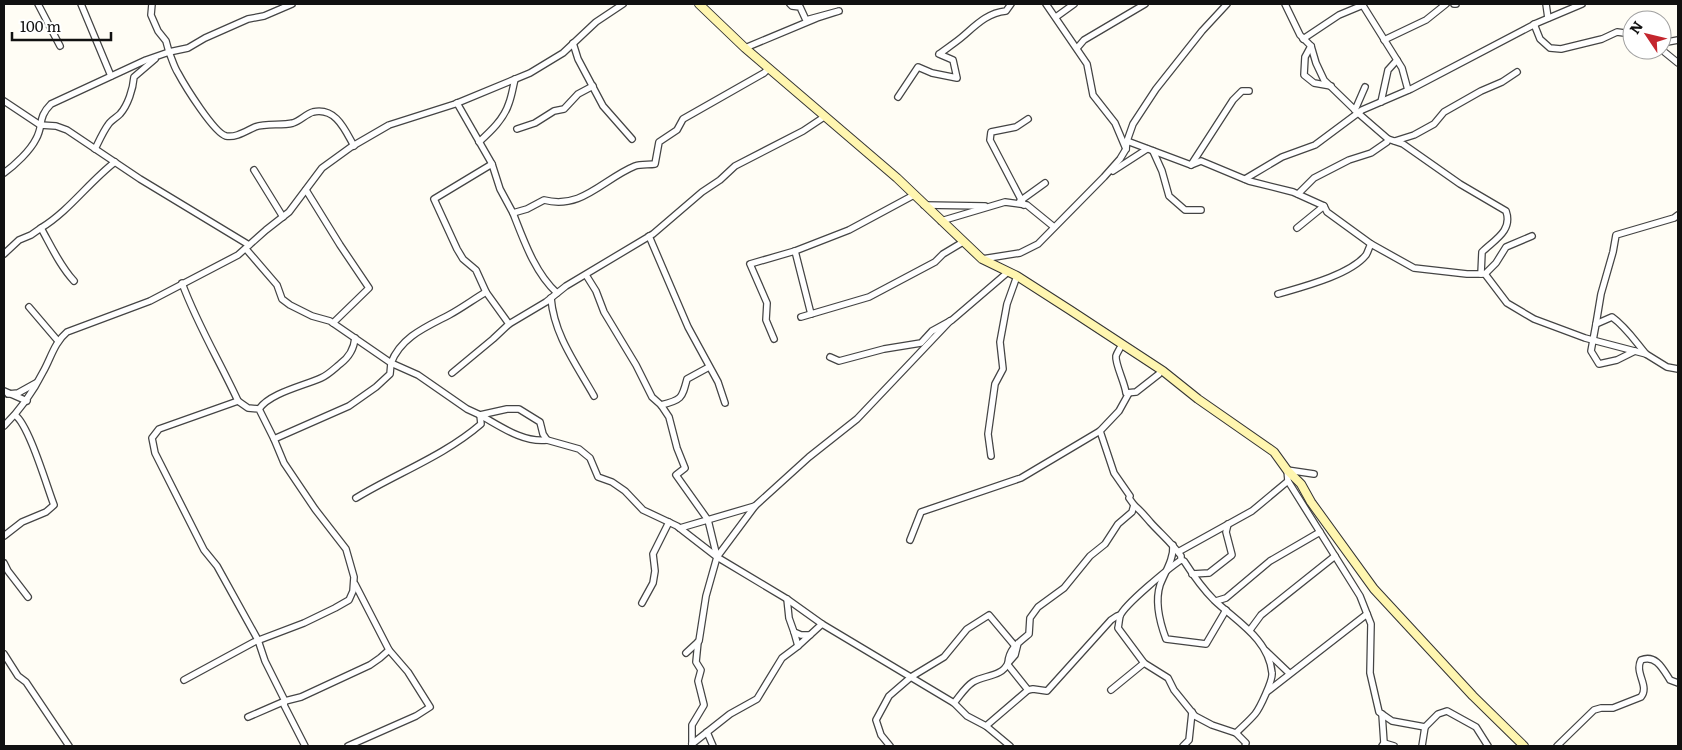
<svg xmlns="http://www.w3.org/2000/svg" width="1682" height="750" viewBox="0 0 1682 750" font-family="Literata,serif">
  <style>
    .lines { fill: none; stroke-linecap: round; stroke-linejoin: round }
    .street-casing { stroke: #444; stroke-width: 8 }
    .secondary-casing { stroke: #333; stroke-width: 10 }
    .street { stroke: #fff; stroke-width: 5.5 }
    .secondary { stroke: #fff6b0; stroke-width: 8 }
  </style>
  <rect width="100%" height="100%" fill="#fffdf5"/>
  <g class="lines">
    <defs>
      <g id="street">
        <polyline points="38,4 60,46"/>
        <polyline points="81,4 111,76"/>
        <polyline points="152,4 151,15 158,31 166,41 169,52 188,48 205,38 248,19 264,16 292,4"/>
        <polyline points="1046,4 1087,64 1093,95 1115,123 1126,149"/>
        <path d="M1285,4L1300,35L1311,46L1316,63L1324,80L1358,113L1388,139L1403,144L1460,184L1506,211C1513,231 1494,240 1482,252L1481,274"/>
        <polyline points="1362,4 1402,68 1408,90"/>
        <polyline points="1454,4 1456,4"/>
        <polyline points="1546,4 1548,18"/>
        <polyline points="1056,17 1074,4"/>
        <polyline points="1534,24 1540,39 1550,48 1561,49 1602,39 1617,32 1632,34"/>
        <polyline points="1303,39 1339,15 1363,5"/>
        <polyline points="1384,40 1426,20 1446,4"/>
        <polyline points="573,43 578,59 603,106 632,139"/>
        <polyline points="1662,43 1678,40"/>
        <polyline points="1311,46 1305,57 1304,75 1314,83 1331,86"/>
        <polyline points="1078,47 1084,40 1145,4"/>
        <polyline points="745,48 817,18 839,11 806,20 800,7 792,6 790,4"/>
        <polyline points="1662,50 1678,63"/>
        <path d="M898,97L918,67L932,73L957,78L953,60L939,54C947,48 955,43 962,37C976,25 987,13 1006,11L1011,4"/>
        <polyline points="4,101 40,125 56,126 67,130 140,179 249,245"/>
        <polyline points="1381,102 1388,70 1397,60"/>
        <polyline points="457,103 492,164"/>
        <polyline points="1355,110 1365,87"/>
        <polyline points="517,129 535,123 554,111 564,109 578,94 593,86"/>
        <polyline points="1127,141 1191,165 1201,161 1249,181 1293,192 1324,206 1327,212 1371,244 1414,268 1467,274 1485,274 1507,303 1534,319 1585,338 1646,354 1667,367 1678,369"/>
        <polyline points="1395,141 1414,135 1434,124 1444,112 1481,91 1502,82 1517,72"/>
        <path d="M479,142C491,131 504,119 509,103C512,95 513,87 515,79"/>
        <path d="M95,149C98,143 104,130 108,125C111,120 116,118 120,114C128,105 133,89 134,77L155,59"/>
        <polyline points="1153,151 1162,171 1169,196 1185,210 1201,210"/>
        <polyline points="1191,165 1233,100 1242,91 1249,91"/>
        <polyline points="254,170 283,217"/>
        <polyline points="1113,171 1147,149"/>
        <path d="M4,173C15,165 30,151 36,139C44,125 37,118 51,104L146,60L169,52C172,59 174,67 178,73C185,86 214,133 226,136C236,138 246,131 255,127C267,123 281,126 293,123C300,121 306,114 313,112C336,107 345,130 354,146"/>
        <polyline points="1245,179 1282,157 1315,145 1362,110 1411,89 1537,23 1582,4"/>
        <polyline points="306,190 340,245 369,288 333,323"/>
        <polyline points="1298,194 1314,178 1349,160 1371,153 1387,142 1388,139"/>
        <polyline points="1020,201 1045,183"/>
        <polyline points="924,205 985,206"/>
        <polyline points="1024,205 990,140 991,132 1016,127 1028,119"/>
        <path d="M513,213C524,241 535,273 557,293"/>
        <polyline points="941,221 1005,202 1027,205 1054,227"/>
        <path d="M41,228C69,211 89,182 115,162"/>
        <polyline points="1297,228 1324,206"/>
        <polyline points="649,236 688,327 718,382 725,403"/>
        <polyline points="246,249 277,285 282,299 290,305 312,316 330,321 391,363 390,374 376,387 349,406 274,439"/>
        <polyline points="795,251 811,314"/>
        <path d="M4,254L19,240L31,235L41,228C51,246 60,266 74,281"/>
        <polyline points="982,259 1020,253 1038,244 1104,177 1120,159 1126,149 1127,141 1133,124 1156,89 1202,31 1227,4"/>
        <polyline points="1485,274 1496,263 1506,247 1532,236"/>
        <polyline points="586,275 596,291 604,312 636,365 652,397 661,405 669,417 677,448 685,468 676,475 708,520 717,557 787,599 822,624 954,703 967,716 986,726 1010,746"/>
        <path d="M182,283C197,324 220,362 238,401L159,429L152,438L155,453L204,550L217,566L258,640L265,661L285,701L248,717"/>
        <path d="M486,292L476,270L463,259L457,249L434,199L492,164L500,189L513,213L527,209L544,200C582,210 603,179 635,166C641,164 649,165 655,164L659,142L677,130L683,119L764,73L769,68"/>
        <path d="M1278,294C1302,287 1350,275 1366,255C1368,252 1369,247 1371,244"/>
        <path d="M551,298C554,335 576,364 594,396"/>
        <polyline points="29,307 58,341"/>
        <polyline points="801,317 869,297 935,262 943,254 963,242"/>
        <polyline points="509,324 546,302 566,286 653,234 702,192 720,180 735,166 803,131 824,117"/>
        <polyline points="1596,324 1601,294 1613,252 1616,235 1674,218 1678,215"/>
        <polyline points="774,339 766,320 767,303 750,264 795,251 849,230 914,195"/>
        <path d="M1120,348C1119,350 1117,353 1116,356C1115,364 1125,383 1126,393L1136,392L1159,374"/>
        <path d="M1635,351L1617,360L1599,364L1591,351L1596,324L1612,317C1626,327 1635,341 1646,354"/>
        <polyline points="830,357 839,361 884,349 921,343 932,331 952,320 1008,272"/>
        <path d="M452,373L493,339L509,324L486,292C474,299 462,308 449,315C426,327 401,337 391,363L418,375L467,409L480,415L507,409H519L540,422L543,434L547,440L579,449L590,458L598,477L612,482L625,491L643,510L677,526L717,557L706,596L699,641L686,653"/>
        <polyline points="4,391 27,401"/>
        <polyline points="8,394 18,393 36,383"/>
        <path d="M661,405C682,400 682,398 687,379L709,367"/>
        <path d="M259,409C270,393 303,386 321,378C328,375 334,369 340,364C348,358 354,349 355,338"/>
        <path d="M480,415C500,426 523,443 547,440"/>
        <path d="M4,426C20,410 33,392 43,372C51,358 54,343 67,332L150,301L238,255L266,230L289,212L322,168L351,147L389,125L455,104L530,73L563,53L596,22L623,4"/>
        <polyline points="991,456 988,434 995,384 1003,369 1000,342 1007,304 1017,276"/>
        <polyline points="1314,474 1287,470 1288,481 1360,596 1371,624 1370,673 1379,712 1392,721 1425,727 1438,714 1447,711 1476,727 1488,746"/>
        <path d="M356,498C397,473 444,456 481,424L480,415"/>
        <path d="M1134,505C1142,512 1144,515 1151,523C1161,534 1172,543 1181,556V560C1169,568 1124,605 1120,616C1119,620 1119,624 1118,628L1144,663L1168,678L1174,690L1195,716L1212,725L1236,733C1242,727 1249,721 1255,714C1260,708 1273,680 1272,673C1269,639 1236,621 1214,600C1202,588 1193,575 1184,561L1181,560"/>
        <polyline points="680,528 755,506 809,457 857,419 950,321"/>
        <path d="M4,536L22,522L46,512L54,505C47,487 29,425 15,415"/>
        <polyline points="910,540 921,512 1021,478 1100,431"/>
        <path d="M1173,545C1174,559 1165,572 1160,585C1155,601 1160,623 1166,639L1206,644L1226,610"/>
        <polyline points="1178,552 1252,511 1288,481"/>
        <polyline points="717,557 755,506"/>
        <polyline points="4,563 8,571 28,597"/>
        <polyline points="1192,574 1209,573 1232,555 1226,532 1228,524"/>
        <polyline points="787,599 789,618 794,632 801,635 810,635 822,624"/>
        <polyline points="1216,601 1226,598 1270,561 1320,532"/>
        <polyline points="642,603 653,583 655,571 653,554 669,522"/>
        <polyline points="1250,630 1261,615 1335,556"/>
        <polyline points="794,632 798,646 810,635"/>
        <path d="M1018,643L1015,655L1008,663C1009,649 1018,643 1029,634L1030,618L1038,607L1064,588L1090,556L1105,544L1118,524L1132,512L1134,505L1129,498L1130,496L1114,473L1100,431L1119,411L1129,393"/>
        <polyline points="1266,651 1289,673"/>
        <polyline points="4,654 18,676 26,682 69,746"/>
        <polyline points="184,680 254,642 304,623 335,608 349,600 353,591 354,577 346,549 315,509 284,463 274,439 259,409 248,408 238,401"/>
        <polyline points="1028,690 1033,689 1047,691 1111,620 1117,616 1120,615"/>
        <polyline points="1111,690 1144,663"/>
        <polyline points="1268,691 1367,614"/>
        <path d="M954,703C960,696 965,687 973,682C984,675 1002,677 1008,663"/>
        <polyline points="1382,714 1384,743 1382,746"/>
        <polyline points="986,726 1028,690 1008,665"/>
        <polyline points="707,732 713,746"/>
        <polyline points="1236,733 1246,743 1245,746"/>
        <polyline points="1384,743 1394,746"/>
        <polyline points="692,744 730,714 757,699 782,658 798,646"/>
        <polyline points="692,744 692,725 704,705 698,681 701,670 696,662 698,642"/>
        <polyline points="305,746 284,705 285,701 301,697 370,665 380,658 389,650 355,584"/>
        <polyline points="348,746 416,716 430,707 408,672 389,650"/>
        <polyline points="890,746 881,735 876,720 889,696 911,677 944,657 967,629 989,615 1015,646"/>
        <polyline points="1183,746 1189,740 1192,712"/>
        <polyline points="1422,746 1425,727"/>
        <path d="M1557,746L1594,710L1601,708H1613L1641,697C1650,686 1634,673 1641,660C1656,654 1663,669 1670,680L1678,683"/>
      </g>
      <polyline id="secondary" points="699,4 745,48 897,178 982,259 1017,276 1070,310 1163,371 1198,399 1274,452 1287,470 1301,484 1311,502 1374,589 1473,696 1524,746"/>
    </defs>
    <use href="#street" class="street-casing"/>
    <use href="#secondary" class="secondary-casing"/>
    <use href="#street" class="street"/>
    <use href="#secondary" class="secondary"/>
  </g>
  <rect width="1682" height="750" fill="none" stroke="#111111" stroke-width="10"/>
  <g transform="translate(1647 35) rotate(305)"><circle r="24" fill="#ffffff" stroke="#a0a0a0"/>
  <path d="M0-4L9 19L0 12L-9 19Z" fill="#c4262e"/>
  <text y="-8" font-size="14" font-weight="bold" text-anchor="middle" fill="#111111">N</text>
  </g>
  <path d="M12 32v8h99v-8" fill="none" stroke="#111111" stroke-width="2.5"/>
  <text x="20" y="32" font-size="15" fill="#111111" stroke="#ffffff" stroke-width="4" paint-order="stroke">100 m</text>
</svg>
